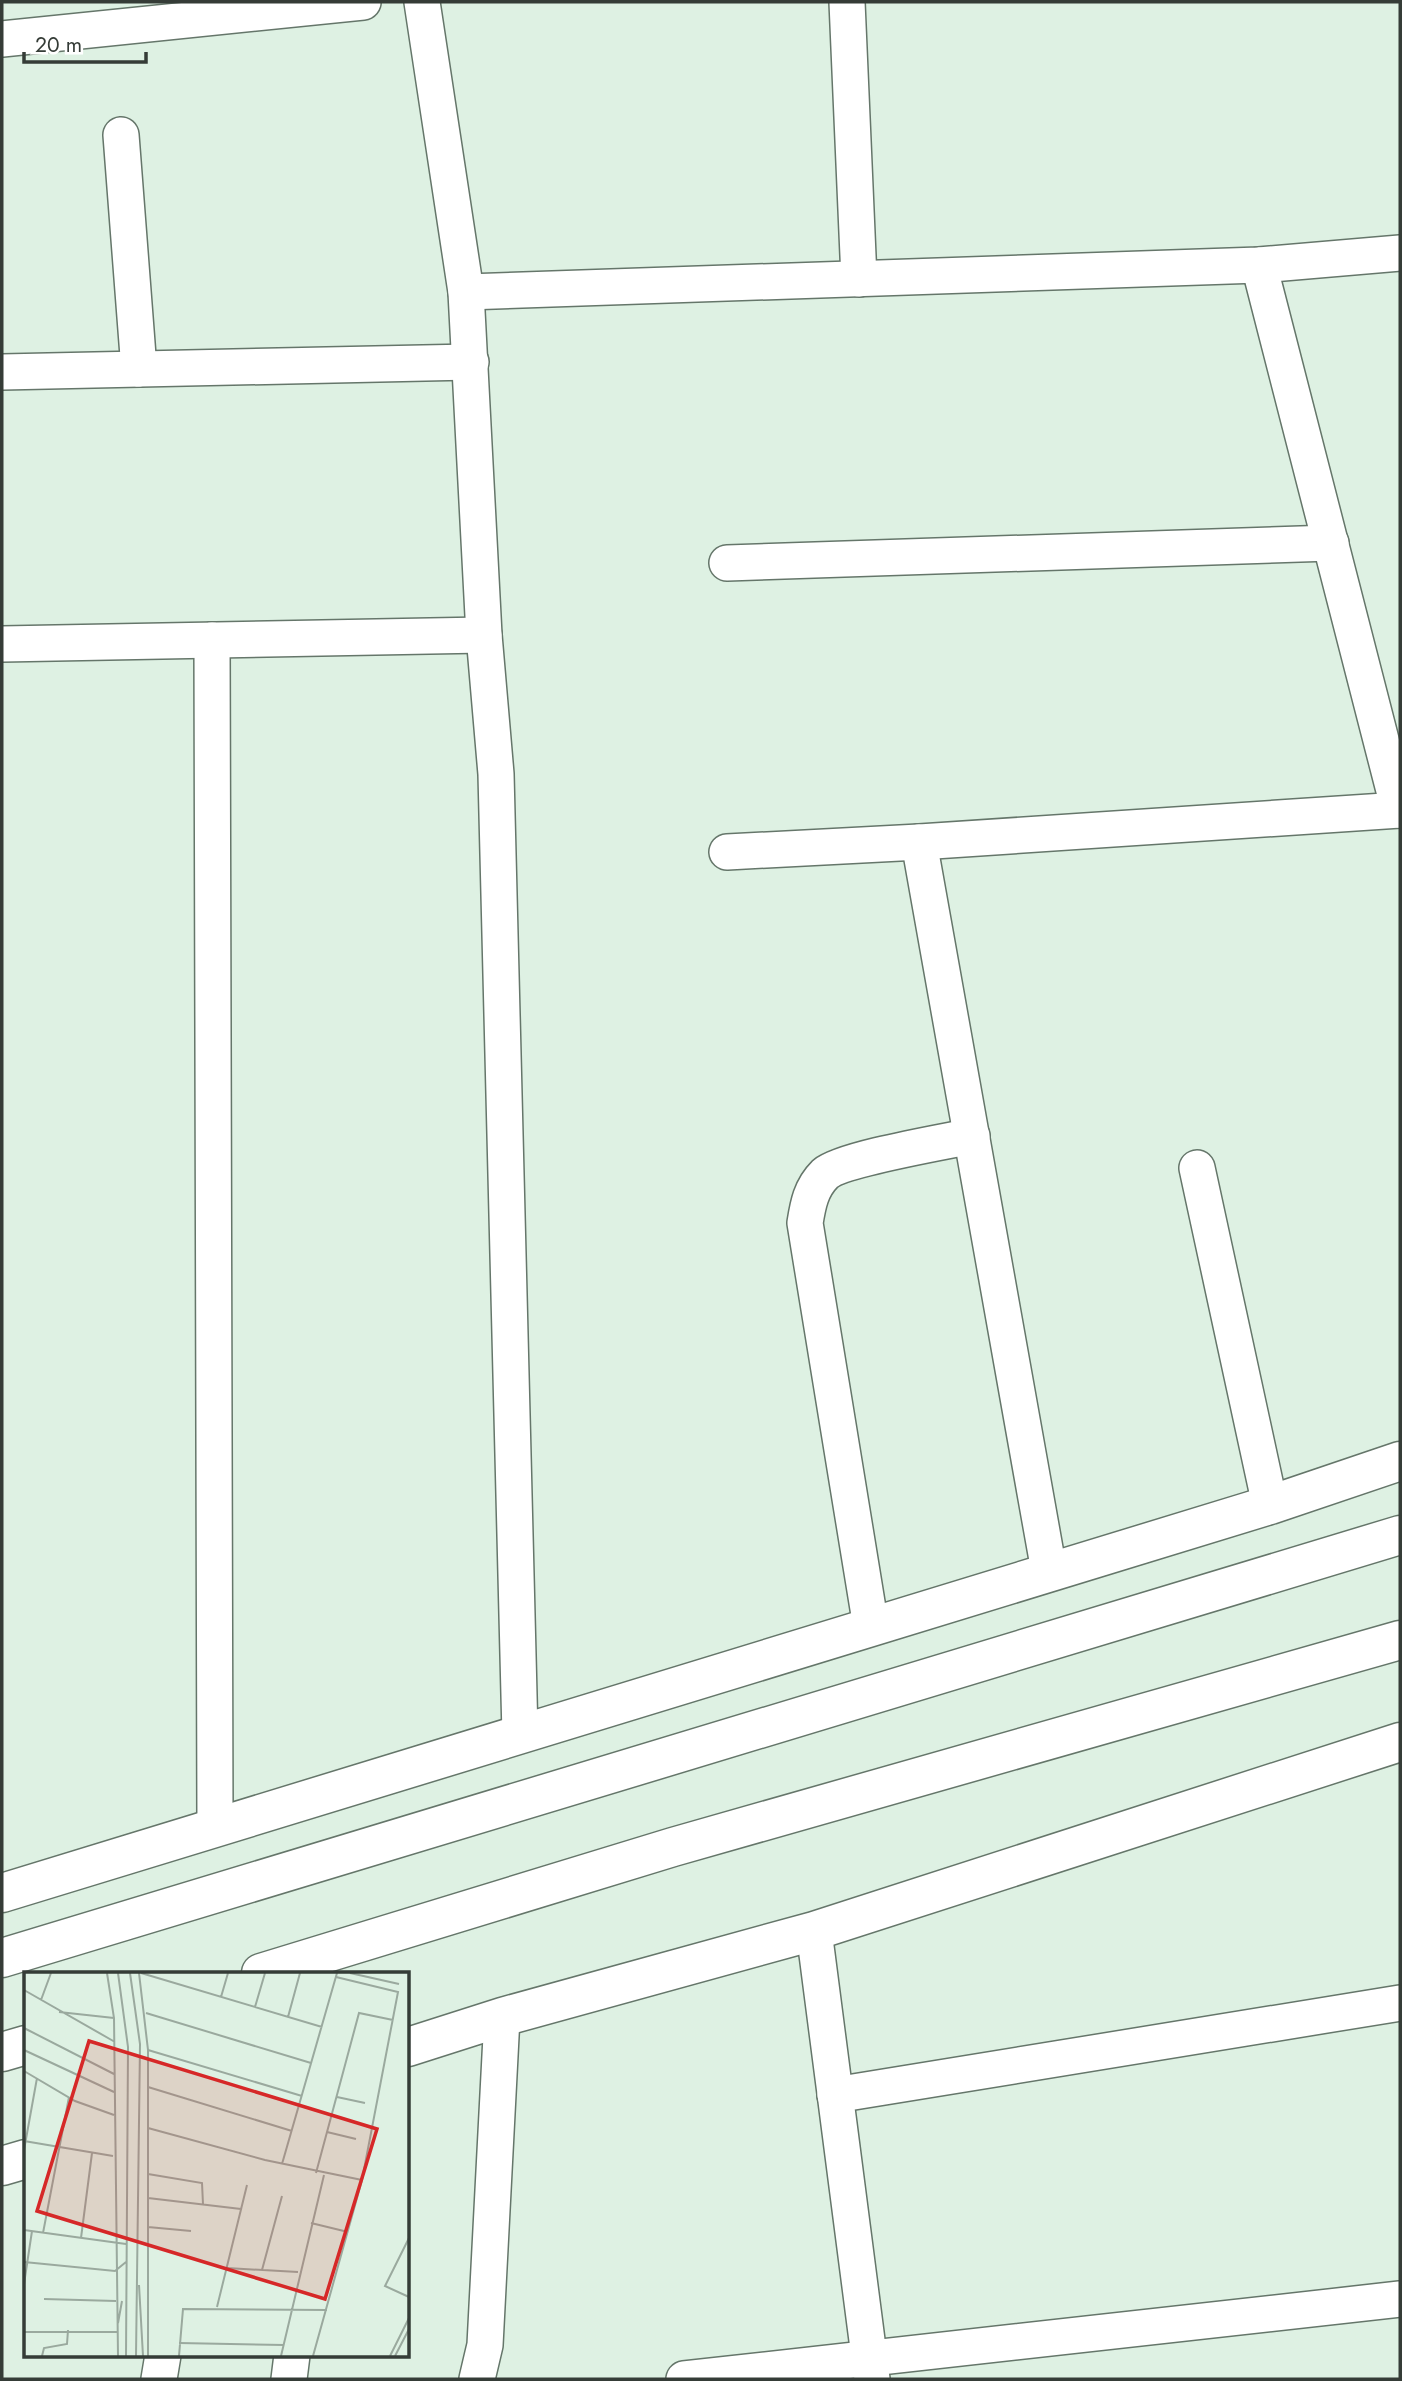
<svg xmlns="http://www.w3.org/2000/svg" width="1402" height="2381" viewBox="0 0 1402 2381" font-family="Jost,sans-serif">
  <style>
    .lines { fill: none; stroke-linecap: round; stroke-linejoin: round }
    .minor-casing { stroke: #65766a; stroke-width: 38 }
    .tertiary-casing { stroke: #65766a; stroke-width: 41 }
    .trunk-casing { stroke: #65766a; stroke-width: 41 }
    .minor { stroke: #fff; stroke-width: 35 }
    .tertiary { stroke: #fff; stroke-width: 38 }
    .trunk { stroke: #fff; stroke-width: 38 }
    .inset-road { fill: none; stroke: #9aa99e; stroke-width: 2 }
    .view { fill: #d62828; fill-opacity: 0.15; stroke: #d62828; stroke-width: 3.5 }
    .inset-edge { fill: none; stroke: #353c37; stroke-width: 3.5 }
  </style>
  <rect width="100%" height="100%" fill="#def1e3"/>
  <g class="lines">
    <defs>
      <g id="minor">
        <polyline points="422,2 466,292 484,635 496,774 520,1735"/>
        <polyline points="847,2 859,279"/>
        <polyline points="2,39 363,2"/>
        <polyline points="121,135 139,369"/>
        <polyline points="1259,265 1399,810"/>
        <polyline points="466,292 1259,265 1400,253"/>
        <polyline points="2,372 471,362"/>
        <polyline points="727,563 1331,543"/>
        <polyline points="212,640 215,1828"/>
        <polyline points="2,644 484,635"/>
        <polyline points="919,842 1049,1571"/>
        <polyline points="727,852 919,842 1400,810"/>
        <polyline points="1197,1168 1270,1505"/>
        <path d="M871,1627L805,1223C808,1204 811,1188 825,1174C842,1159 944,1142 972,1136"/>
        <polyline points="814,1931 872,2379"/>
        <polyline points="835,2095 1400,2003"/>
        <polyline points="159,2379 163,2355"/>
        <polyline points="289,2379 292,2355"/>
        <polyline points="477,2379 485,2345 502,2017"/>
        <polyline points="684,2379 1400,2299"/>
      </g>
      <g id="tertiary">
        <polyline points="2,1893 1270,1505 1400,1461"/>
        <polyline points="408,2047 502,2017 814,1931 1400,1742"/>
        <polyline points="2,2166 26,2159"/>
      </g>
      <g id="trunk">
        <polyline points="2,1958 1400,1535"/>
        <polyline points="261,1973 673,1847 1400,1640"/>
        <polyline points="2,2052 26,2045"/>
      </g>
    </defs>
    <use href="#minor" class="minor-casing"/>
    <use href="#tertiary" class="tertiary-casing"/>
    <use href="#trunk" class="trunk-casing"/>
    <use href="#minor" class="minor"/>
    <use href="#tertiary" class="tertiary"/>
    <use href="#trunk" class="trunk"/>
  </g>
  <g transform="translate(24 1972)">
    <rect width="385" height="385" fill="#def1e3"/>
    <path class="inset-road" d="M83,1L90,46L94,384M94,1L104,75L102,384M106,1L116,72L112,384M115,1L124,78V384M117,1L298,55M326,1L375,12M0,18L91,70M197,25L204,1M17,28L27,1M231,35L241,1M35,40L90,46M122,41L287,91M264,45L276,1M0,56L90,102M0,78L90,120M124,78L278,124M0,99L51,129L90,143M124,115L268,159M313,125L341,131M124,156L241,188L338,208M303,160L332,167M0,169L89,184M0,178L13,106M258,192L313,1M292,201L335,41L369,48M124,202L178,211L179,232M124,226L217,237M287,251L324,260M124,255L167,259M0,258L102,272M19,261L45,125M57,266L68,181M385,266L361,314L385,325M0,290L91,299L102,290M203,296L274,300M238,298L258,224M0,312L8,259M115,313L119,384M20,327L92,329M193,335L223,213M94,351L98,329M0,360H94M155,371L260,373M18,384L20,376L43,372L44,358M155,384L159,337L303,338M257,384L300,203M289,384L338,208L374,20L312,5M366,384L385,346M371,384L385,357"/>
    <path class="view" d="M65,69L353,157L301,327L13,239Z"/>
    <rect width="385" height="385" class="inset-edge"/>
  </g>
  <rect width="1402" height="2381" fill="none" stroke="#353c37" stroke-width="7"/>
  <path d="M24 52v10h122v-10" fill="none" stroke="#353c37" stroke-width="3.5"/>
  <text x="35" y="52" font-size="21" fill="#353c37" stroke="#ffffff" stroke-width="5" paint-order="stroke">20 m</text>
</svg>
